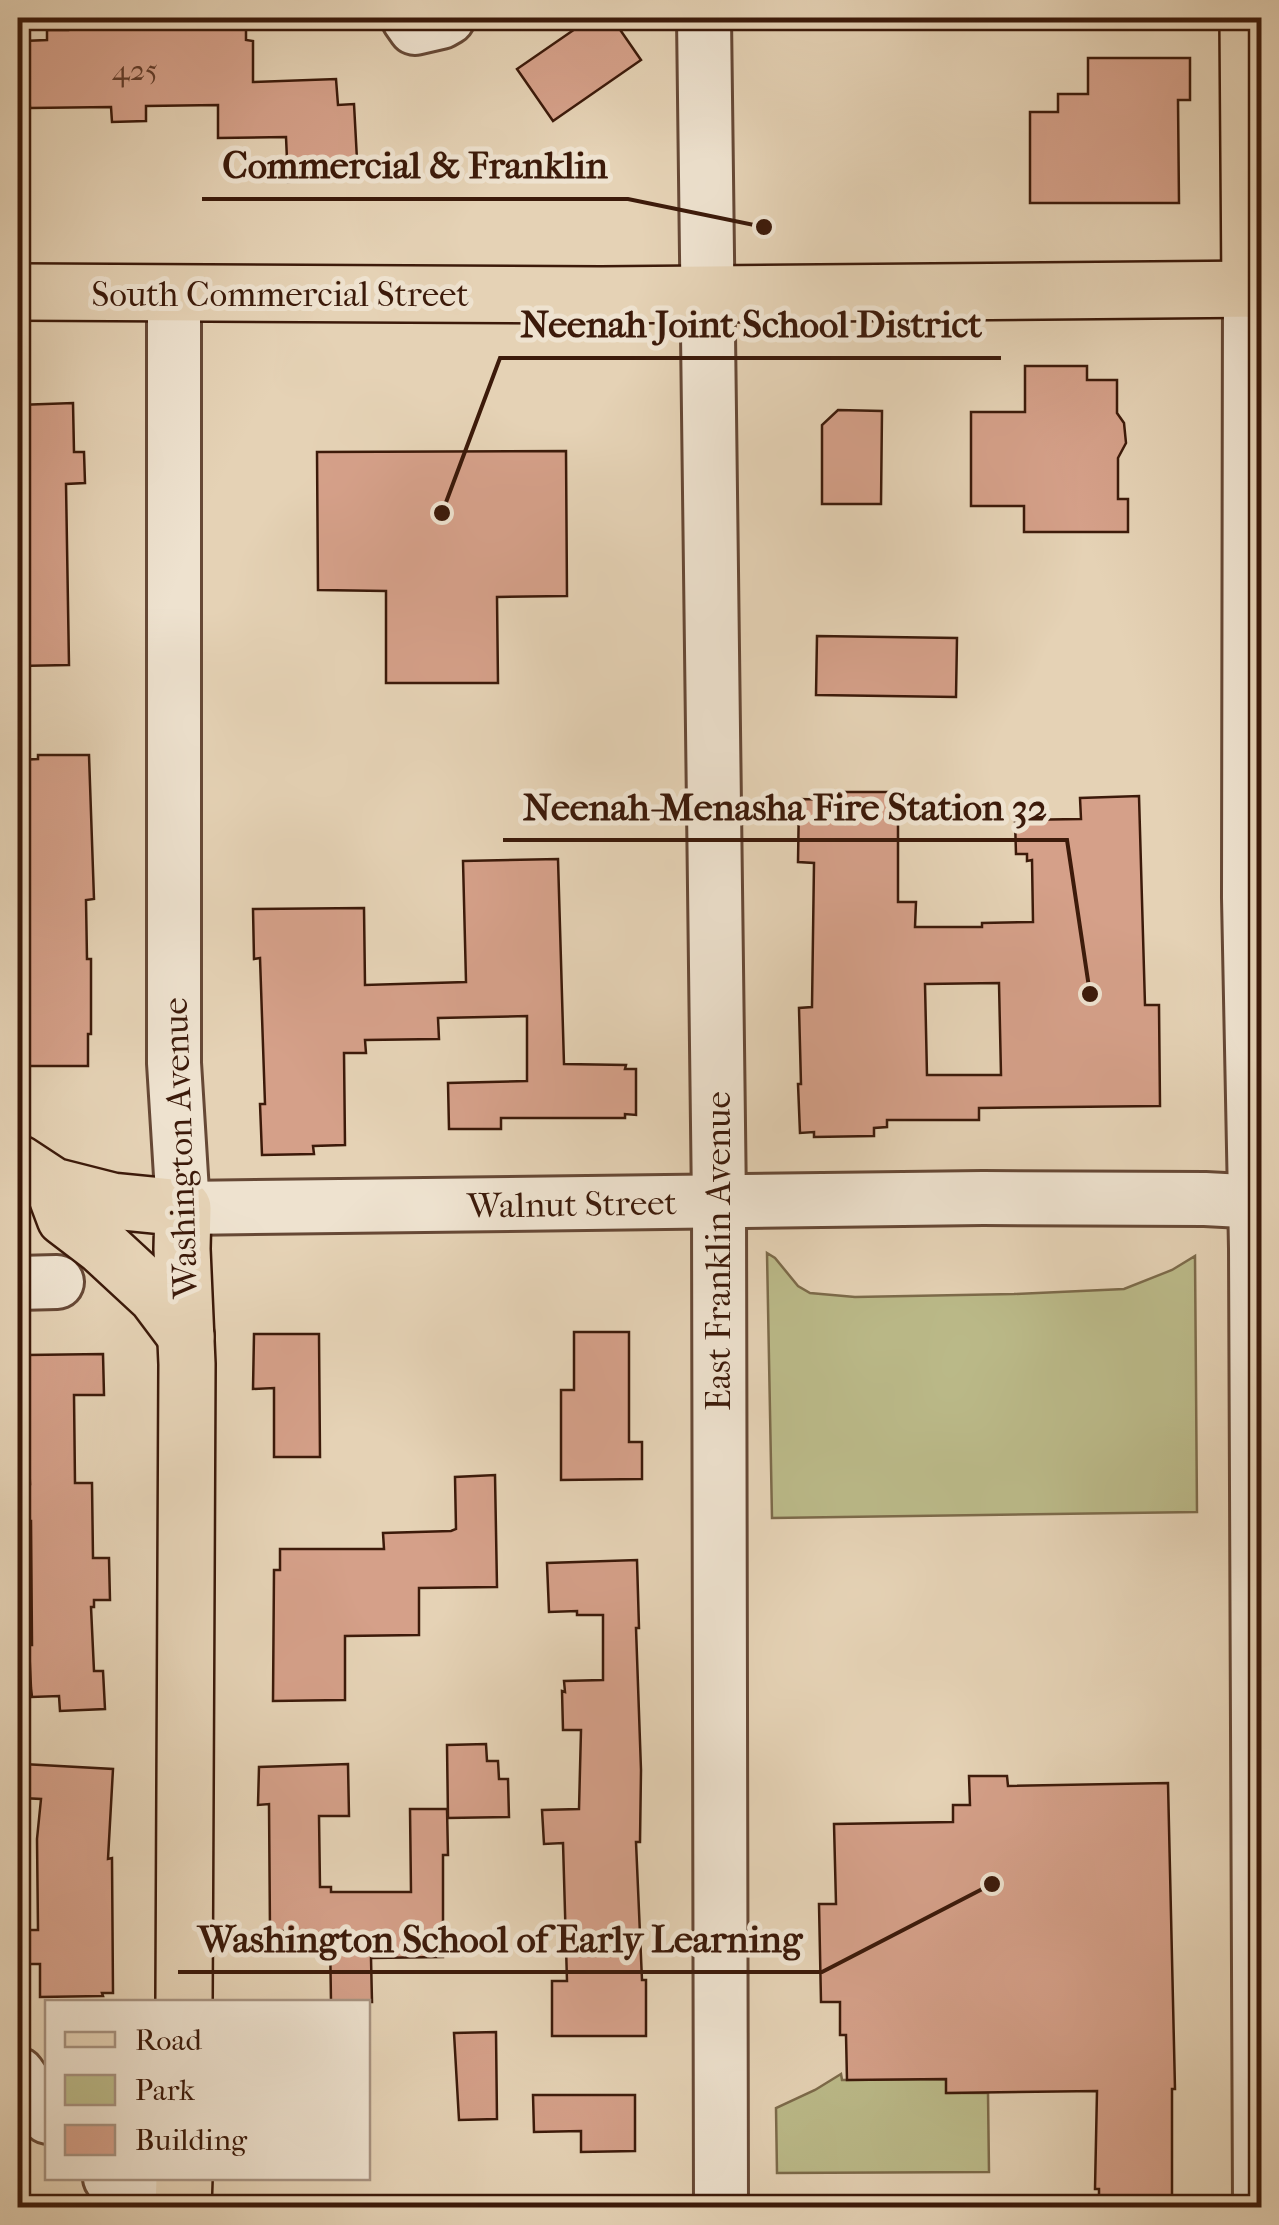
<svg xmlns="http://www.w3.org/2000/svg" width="1279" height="2225" viewBox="0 0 1279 2225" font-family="'IM FELL French Canon',serif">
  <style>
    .green { fill: #bbba89; stroke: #7c6a4a; stroke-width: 2.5 }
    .building { fill: #d5a089; stroke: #3c1a0a; stroke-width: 2.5; fill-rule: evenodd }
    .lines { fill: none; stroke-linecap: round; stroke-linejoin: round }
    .minor-casing { stroke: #664835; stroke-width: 58 }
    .major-casing { stroke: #3c1a0a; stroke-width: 60 }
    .minor { stroke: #eee2cf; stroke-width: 52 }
    .major { stroke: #e5d2b5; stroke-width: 55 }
    .labels { text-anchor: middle; stroke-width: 10; stroke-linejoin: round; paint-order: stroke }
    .number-label { font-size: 30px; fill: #623c2a }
    .street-label { font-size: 35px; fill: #3c1a0a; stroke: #eee2cf }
    .leader { fill: none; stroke: #3c1a0a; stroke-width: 4 }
    .callout-dot { fill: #3c1a0a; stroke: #eee2cf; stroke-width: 4 }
    .callout-label { font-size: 38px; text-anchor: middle; font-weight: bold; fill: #3c1a0a; stroke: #eee2cf; stroke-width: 10; stroke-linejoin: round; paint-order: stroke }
  </style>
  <rect width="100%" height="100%" fill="#e5d2b5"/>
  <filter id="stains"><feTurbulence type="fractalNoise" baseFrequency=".002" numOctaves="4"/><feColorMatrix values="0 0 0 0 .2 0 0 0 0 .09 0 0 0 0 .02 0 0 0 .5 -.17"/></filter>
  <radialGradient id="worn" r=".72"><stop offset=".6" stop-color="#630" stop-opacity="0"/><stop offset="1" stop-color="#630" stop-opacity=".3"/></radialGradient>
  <g class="green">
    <polygon points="767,1253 775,1258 798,1286 810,1293 855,1297 1014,1294 1124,1289 1172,1270 1195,1256 1197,1512 772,1518"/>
    <polygon points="841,2074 842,2080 946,2079 947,2093 988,2093 989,2172 777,2173 776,2108 815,2090"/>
  </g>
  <g class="building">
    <polygon points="104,18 246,18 246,40 253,41 253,82 336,79 338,105 354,104 358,178 288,182 286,137 218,138 218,105 146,106 146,121 112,122 111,107 30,108 29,94 18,95 18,46 23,46 23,41 47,40 47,30 68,30 68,26 105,26"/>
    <polygon points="591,18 612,18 641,60 553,121 517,69"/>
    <polygon points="1088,58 1190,58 1190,100 1178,100 1179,203 1030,203 1030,112 1058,112 1058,94 1088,94"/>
    <polygon points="1025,366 1087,366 1087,380 1117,380 1117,413 1124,423 1126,443 1118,458 1118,499 1128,499 1128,532 1024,532 1024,506 971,506 971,412 1025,412"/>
    <polygon points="73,403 74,452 84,452 85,483 66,484 69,665 18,666 18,595 26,595 23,464 18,464 18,405"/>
    <polygon points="838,410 882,411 881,504 822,504 822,425"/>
    <polygon points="566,451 567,596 497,597 498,683 386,683 386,591 318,590 317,452"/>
    <polygon points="817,636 957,638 956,697 816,695"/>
    <polygon points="38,755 89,755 94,899 86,900 87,959 91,959 91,1034 88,1034 88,1066 18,1066 18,760 38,759"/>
    <path d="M839,792H898V902H916L915,927H982V923L1033,922L1032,860L1027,861V854H1016L1015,820L1081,819L1080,798L1139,796L1145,1005H1159L1160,1106L979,1108V1120H887V1127L874,1128V1136L814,1137V1132L800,1133L798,1084H801L799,1008L812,1007L814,863L798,862L799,799L839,800ZM999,983L1001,1075H927L925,984Z"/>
    <polygon points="558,859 564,1064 626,1065 625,1069 636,1069 636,1115 625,1114 625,1118 501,1118 501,1129 449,1129 448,1083 527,1081 527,1016 438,1018 439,1039 365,1040 366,1053 344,1053 345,1145 313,1146 314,1154 262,1155 260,1104 265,1104 260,958 254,959 253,909 364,908 365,985 466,982 463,861"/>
    <polygon points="574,1332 629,1332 629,1442 642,1442 642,1479 561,1480 561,1390 574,1390"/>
    <polygon points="254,1334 319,1334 320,1457 274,1457 274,1388 253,1389"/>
    <polygon points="103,1354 104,1395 74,1395 75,1483 92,1483 93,1558 109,1558 110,1600 94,1600 94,1607 91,1607 94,1671 103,1671 105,1709 60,1711 59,1696 32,1697 31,1688 29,1645 32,1645 31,1521 23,1521 21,1484 30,1484 26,1397 23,1397 23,1394 18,1394 18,1358 27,1358 27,1355"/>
    <polygon points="495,1475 497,1587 419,1588 419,1635 345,1636 345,1700 273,1701 274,1570 280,1570 280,1549 384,1549 383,1533 451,1531 456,1529 455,1477"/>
    <polygon points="637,1560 639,1628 636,1628 641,1770 640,1842 636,1842 642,1980 646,1980 646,2036 552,2036 552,1981 567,1981 563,1843 544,1844 542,1810 579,1809 581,1730 563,1730 562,1691 565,1692 564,1681 603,1680 603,1615 577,1615 577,1611 549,1612 547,1563"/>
    <polygon points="486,1744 487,1761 498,1761 499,1779 508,1779 509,1817 448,1818 447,1745"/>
    <polygon points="23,1764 113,1769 108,1859 112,1858 113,1993 102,1993 103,1996 40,1997 40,1964 18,1964 18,1930 38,1930 37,1839 41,1799 22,1798"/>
    <polygon points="348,1764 349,1816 319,1816 320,1887 331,1887 331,1892 411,1892 410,1809 447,1809 448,1855 443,1855 443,1957 371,1958 372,2002 331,2002 330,1937 294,1937 294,1931 270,1931 269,1804 258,1805 259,1767"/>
    <polygon points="969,1776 1007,1776 1008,1786 1168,1783 1175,2089 1172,2089 1172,2207 1099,2207 1099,2189 1095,2189 1097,2091 946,2093 946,2079 847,2080 846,2035 840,2035 840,2002 821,2002 819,1904 836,1904 834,1824 953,1822 953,1805 970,1805"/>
    <polygon points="496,2032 497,2119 459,2120 454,2033"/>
    <polygon points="533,2095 635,2095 635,2151 581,2152 581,2131 534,2132"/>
  </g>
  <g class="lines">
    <defs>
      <g id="minor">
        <polyline points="408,18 415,28 441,22 448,18"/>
        <polyline points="704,18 719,1203 721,2208"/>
        <polyline points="1250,289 1249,898 1256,1248 1260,2208"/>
        <polyline points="174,293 174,1063 183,1208 983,1198 1205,1199 1262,1202"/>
        <polyline points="18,1283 57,1282"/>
        <polyline points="18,2074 48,2117"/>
        <polyline points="110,2178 122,2185 183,2202"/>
      </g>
      <g id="major">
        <polyline points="1248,18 1250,289"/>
        <polyline points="18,292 601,295 1262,289"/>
        <polyline points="18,1163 53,1186 112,1201 183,1208 182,1249 187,1364 184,2002"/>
        <polyline points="53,1186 65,1218 103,1247 156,1296 186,1336"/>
        <polyline points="183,2208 184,2178"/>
      </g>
    </defs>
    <use href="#minor" class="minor-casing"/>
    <use href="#major" class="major-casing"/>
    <use href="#minor" class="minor"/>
    <use href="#major" class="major"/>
  </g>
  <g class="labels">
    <g class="number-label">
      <text x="135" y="80">425</text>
    </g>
    <g class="street-label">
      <text x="280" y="306">South Commercial Street</text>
      <text transform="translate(180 1148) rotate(-92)" y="12">Washington Avenue</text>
      <text transform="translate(572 1204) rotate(-1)" y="12">Walnut Street</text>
      <text transform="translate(718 1251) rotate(-90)" y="12">East Franklin Avenue</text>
    </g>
  </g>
  <path class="leader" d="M764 227L628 199H202M442 513L500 358H1001M1090 994L1067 840H503M992 1884L822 1972H178"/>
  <g class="callout-dot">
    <circle cx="764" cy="227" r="10"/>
    <circle cx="442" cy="513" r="10"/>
    <circle cx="1090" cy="994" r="10"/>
    <circle cx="992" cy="1884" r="10"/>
  </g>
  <g class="callout-label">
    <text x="415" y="178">Commercial &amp; Franklin</text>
    <text x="751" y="337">Neenah Joint School District</text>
    <text x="785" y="820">Neenah-Menasha Fire Station 32</text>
    <text x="500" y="1952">Washington School of Early Learning</text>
  </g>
  <rect width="1279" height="2225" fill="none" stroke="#e5d2b5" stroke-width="60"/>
  <rect x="20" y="20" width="1239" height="2185" fill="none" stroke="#3c1a0a" stroke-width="5"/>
  <rect x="30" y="30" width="1219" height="2165" fill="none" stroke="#3c1a0a" stroke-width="2.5"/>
  <rect x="45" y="2000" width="325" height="180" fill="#eee2cf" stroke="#a79280" stroke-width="2.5"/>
  <rect x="65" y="2032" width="50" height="15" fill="#e5d2b5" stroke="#a79280" stroke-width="2.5"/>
  <text x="135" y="2050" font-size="30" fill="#3c1a0a">Road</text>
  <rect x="65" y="2075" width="50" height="30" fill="#bbba89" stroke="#a79280" stroke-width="2.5"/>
  <text x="135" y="2100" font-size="30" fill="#3c1a0a">Park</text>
  <rect x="65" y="2125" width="50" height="30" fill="#d5a089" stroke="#a79280" stroke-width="2.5"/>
  <text x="135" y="2150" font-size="30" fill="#3c1a0a">Building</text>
  <rect width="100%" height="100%" filter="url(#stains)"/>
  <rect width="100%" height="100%" fill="url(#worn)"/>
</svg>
